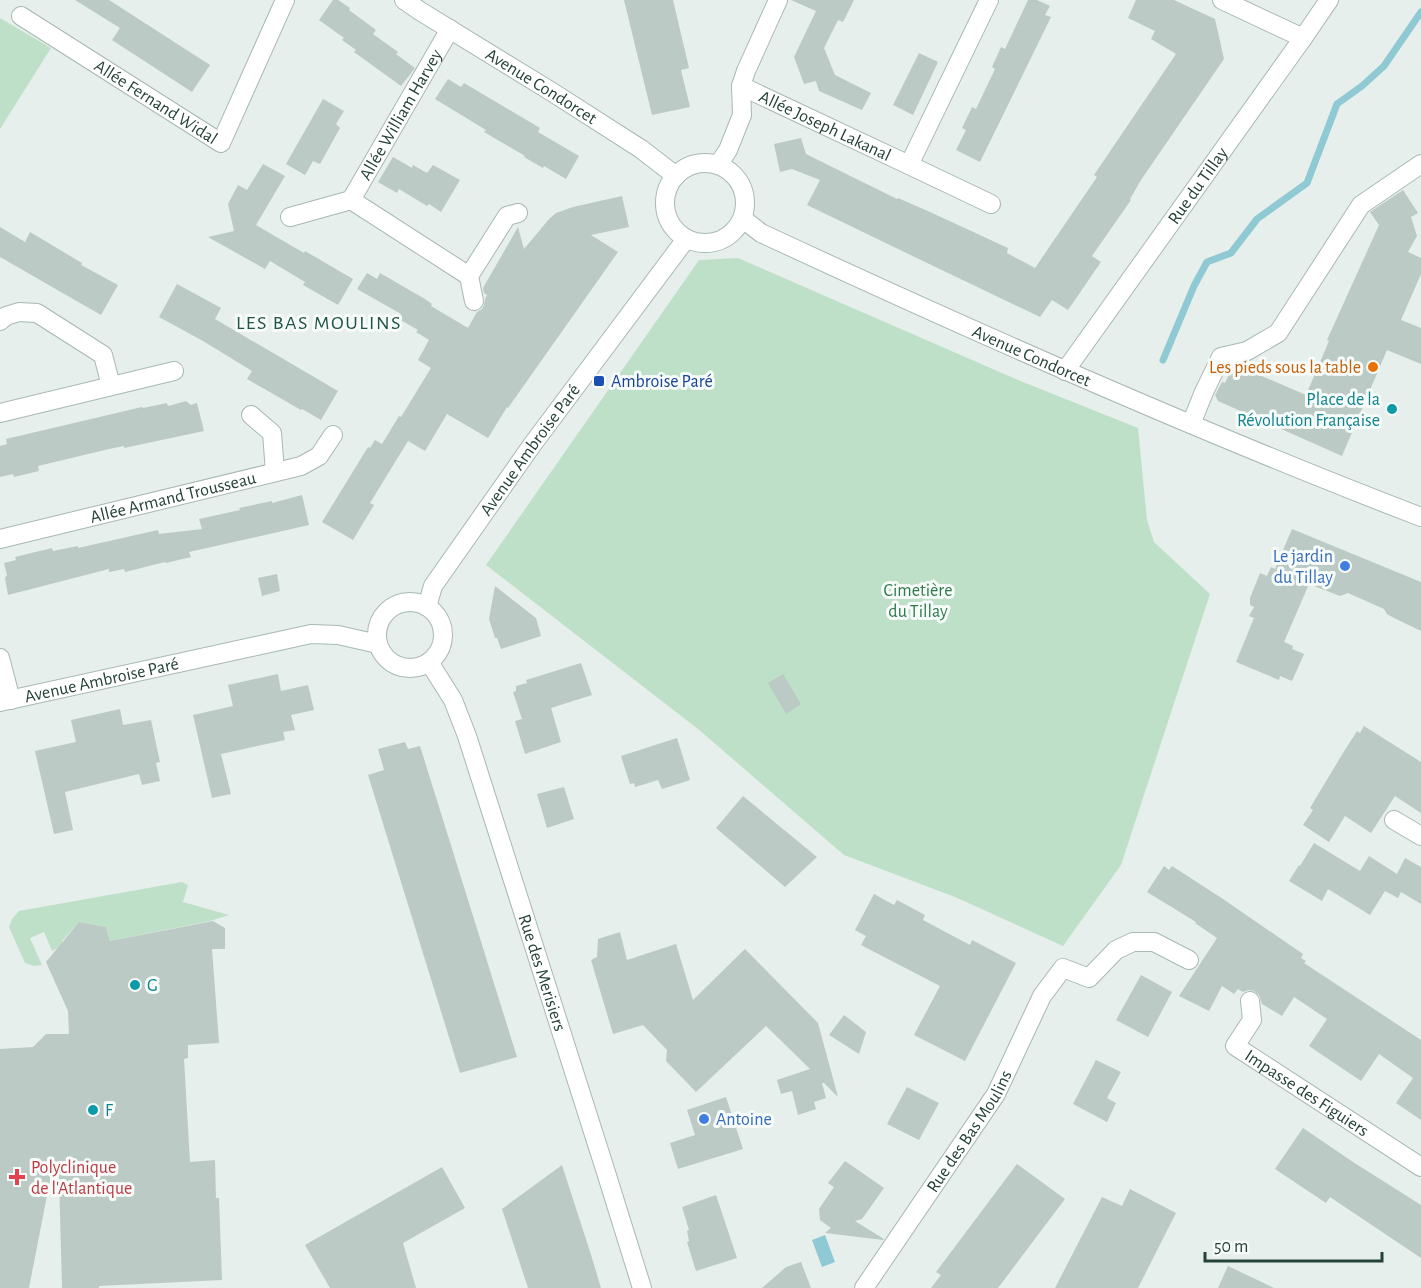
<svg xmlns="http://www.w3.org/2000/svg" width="1421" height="1288" viewBox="0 0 1421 1288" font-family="'Alegreya Sans',sans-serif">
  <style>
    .green { fill: #bfe0c8 }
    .water { fill: #8ec9d4 }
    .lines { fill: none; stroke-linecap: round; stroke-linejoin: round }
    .stream { stroke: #8ec9d4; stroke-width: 7 }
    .building { fill: #bbcac4 }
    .minor-casing { stroke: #a8b8b2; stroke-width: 20 }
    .tertiary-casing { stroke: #a8b8b2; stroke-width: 20 }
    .minor { stroke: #fff; stroke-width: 18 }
    .tertiary { stroke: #fff; stroke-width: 18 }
    .food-dot { fill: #e8710a; stroke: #f7fbf9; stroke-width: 2 }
    .transit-dot { fill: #1a4fb4; stroke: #f7fbf9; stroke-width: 2 }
    .culture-dot { fill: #0f9aa8; stroke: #f7fbf9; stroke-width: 2 }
    .shop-dot { fill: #3f7fe0; stroke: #f7fbf9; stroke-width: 2 }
    .health-dot { fill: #e0444e; stroke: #f7fbf9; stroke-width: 2 }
    .labels { text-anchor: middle; stroke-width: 6; stroke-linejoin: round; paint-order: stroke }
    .street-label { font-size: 18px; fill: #24423a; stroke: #f7fbf9 }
    .food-label { font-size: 18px; fill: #c56008; stroke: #f7fbf9; text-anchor: end }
    .transit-label { font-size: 18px; fill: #164399; stroke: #f7fbf9; text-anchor: start }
    .culture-label { font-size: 18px; fill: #0d838f; stroke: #f7fbf9; text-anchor: start }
    .shop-label { font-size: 18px; fill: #366cbe; stroke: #f7fbf9; text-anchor: end }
    .park-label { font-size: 18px; fill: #2d7a4b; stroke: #f7fbf9 }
    .health-label { font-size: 18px; fill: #be3a42; stroke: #f7fbf9; text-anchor: start }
    .neighbourhood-label { font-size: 20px; letter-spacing: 1.5px; fill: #1f5548; stroke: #f7fbf9 }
  </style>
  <rect width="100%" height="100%" fill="#e6efeb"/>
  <g class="green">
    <polygon points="0,18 51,48 0,129"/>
    <polygon points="738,258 1018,380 1138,428 1147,520 1154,542 1210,594 1121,865 1063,946 955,897 844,855 698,729 486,565 699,260"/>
    <polygon points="182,882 188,885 183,902 229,915 210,921 110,941 106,927 79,922 62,941 63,945 52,951 44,932 30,938 42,965 34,966 25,963 9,927 12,919 19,911"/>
  </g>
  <polygon class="water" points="825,1235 835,1262 822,1267 812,1240"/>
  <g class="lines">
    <polyline class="stream" points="1163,360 1194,286 1207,262 1231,253 1257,219 1307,183 1337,104 1362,86 1384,66 1421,12"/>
  </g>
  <g class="building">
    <polygon points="75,0 109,0 210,65 192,92 112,40 120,28"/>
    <polygon points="333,0 338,0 350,8 349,10 376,30 373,34 398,52 396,54 415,68 401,86 354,52 356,50 342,40 344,38 319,20"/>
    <polygon points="624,0 673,0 689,68 681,70 690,107 652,115"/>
    <polygon points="791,0 854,0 843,22 838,20 824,48 835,75 871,93 862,110 819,91 816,81 804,84 794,57 816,11"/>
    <polygon points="1028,0 1037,0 1050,6 1045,15 1051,17 980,162 956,150 966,130 962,128 972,107 976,109 995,69 992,67 1001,47 1005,49"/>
    <polygon points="1136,0 1174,0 1215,19 1224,59 1141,180 1130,199 1131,200 1092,256 1101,262 1068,310 1052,300 1040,317 925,262 807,205 820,180 792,169 780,172 774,144 801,138 806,154 897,199 898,198 930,212 1008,248 1007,253 1035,268 1097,177 1094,175 1176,54 1151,39 1155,31 1128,18"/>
    <polygon points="919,53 938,62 913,115 893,105"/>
    <polygon points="448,79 461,87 464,83 540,128 538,132 579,156 566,179 544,166 543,168 524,157 525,156 484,132 486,130 435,99"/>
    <polygon points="323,99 344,111 336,124 340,128 320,164 313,161 305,175 286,164"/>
    <polygon points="393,157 412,168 413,165 427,173 433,165 460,180 441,212 429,204 427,206 399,189 397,193 378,182"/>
    <polygon points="263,164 285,176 256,225 304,253 305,251 353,279 338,305 303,285 305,282 270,261 265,269 208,237 234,231 228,204 238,185 247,190"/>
    <polygon points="1403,190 1418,213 1411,217 1417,236 1408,252 1421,258 1421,274 1401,320 1421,328 1421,364 1387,350 1342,456 1218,401 1215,395 1222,382 1225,383 1233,366 1236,365 1306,395 1329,341 1327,340 1379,225 1370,212"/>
    <polygon points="622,196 629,227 591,235 618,252 508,408 507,407 488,438 447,414 425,451 408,441 370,503 374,505 353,540 322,522 368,447 370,448 375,440 382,444 399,416 401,417 431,368 418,360 429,340 416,332 418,330 399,319 401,314 357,289 367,273 377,279 380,273 425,299 432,304 431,306 468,328 477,312 482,309 484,305 485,299 487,295 484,293 483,288 518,227 524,249 549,219 556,213 573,207"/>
    <polygon points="0,227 25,242 30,232 82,263 81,265 118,285 101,315 0,257"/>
    <polygon points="177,284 221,308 215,319 338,391 321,420 302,409 301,410 247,379 252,371 203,341 159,317"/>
    <polygon points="186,401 191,405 197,403 204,431 124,448 124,446 109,449 38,466 39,471 14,477 13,474 0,477 0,446 7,444 6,439 142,407 143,408 167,403 168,406"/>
    <polygon points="302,495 309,525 189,552 191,557 166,563 165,562 125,572 124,569 109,572 109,569 8,595 5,578 7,575 4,563 16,560 15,557 52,548 53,551 78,546 78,548 158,530 159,534 202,529 199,519 240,510 239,508 272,501 272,503"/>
    <polygon points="1292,529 1421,582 1421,631 1394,618 1387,614 1384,609 1348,593 1340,596 1309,584 1284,642 1293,646 1292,649 1304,654 1292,681 1280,676 1279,680 1236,662 1254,618 1249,616 1254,607 1250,605 1250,598 1260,573 1267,576 1271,567 1275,569"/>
    <polygon points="277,574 280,591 262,596 258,578"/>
    <polygon points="495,586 536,618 541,636 501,649 497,638 495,638 489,619"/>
    <polygon points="581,663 592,695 551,708 561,742 525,754 515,721 522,719 513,692 516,691 516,686 527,683 526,680"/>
    <polygon points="278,674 281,691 308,685 314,710 291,715 295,730 283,732 285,740 221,754 231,794 212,798 193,715 233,706 228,685"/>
    <polygon points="783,674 801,704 786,714 768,683"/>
    <polygon points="120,709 123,725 151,720 160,762 156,763 160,781 142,785 139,774 65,792 73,830 54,834 35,751 76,742 71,720"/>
    <polygon points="1364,726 1421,762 1421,813 1395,796 1371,833 1345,816 1329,842 1303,825 1313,810 1310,808 1343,753 1357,731 1360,733"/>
    <polygon points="677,738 690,780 662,789 658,780 635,787 634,783 630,784 621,756"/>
    <polygon points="405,742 408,749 420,746 517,1057 460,1073 368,775 384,770 378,749"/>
    <polygon points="564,787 574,819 547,828 537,794"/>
    <polygon points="743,796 817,857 785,887 716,828"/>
    <polygon points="1314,843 1360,871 1369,856 1397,874 1405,858 1421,867 1421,904 1401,892 1398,898 1385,891 1370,915 1328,889 1322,901 1289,881 1299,865 1300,866"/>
    <polygon points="1164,866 1169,870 1172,866 1223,899 1303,954 1301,958 1306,961 1304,963 1421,1040 1421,1120 1396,1103 1413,1078 1379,1054 1361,1081 1309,1046 1327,1019 1294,997 1282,1016 1262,1004 1259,995 1254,991 1248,990 1243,992 1238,989 1234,994 1222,986 1209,1011 1179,996 1217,938 1195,923 1196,922 1147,892"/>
    <polygon points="874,894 894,905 897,900 925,915 923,920 970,945 972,940 1016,963 965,1061 914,1035 940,986 861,945 866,936 855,930"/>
    <polygon points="213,921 225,928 225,949 212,949 219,1043 188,1045 188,1058 184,1059 190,1162 215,1160 216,1198 219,1198 222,1280 99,1286 99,1288 62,1288 59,1176 51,1175 29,1288 0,1288 0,1049 33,1047 46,1034 69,1034 68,1011 46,962 79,922 106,927 110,941"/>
    <polygon points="620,932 627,960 676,944 693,1000 745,949 818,1023 838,1097 824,1083 822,1083 826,1098 814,1102 816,1109 798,1115 792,1091 781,1094 777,1080 810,1069 766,1026 696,1092 666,1061 667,1050 643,1025 613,1034 591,960 597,957 598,939"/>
    <polygon points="1141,975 1172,992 1148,1037 1116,1020"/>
    <polygon points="844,1015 866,1032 859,1054 829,1035"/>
    <polygon points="1096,1060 1121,1072 1107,1098 1116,1103 1107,1122 1073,1104"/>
    <polygon points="907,1087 939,1103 919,1140 887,1124"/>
    <polygon points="726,1097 743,1149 678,1169 670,1143 695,1135 687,1110"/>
    <polygon points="1303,1128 1353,1162 1421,1205 1421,1258 1330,1197 1326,1203 1275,1169"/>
    <polygon points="845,1161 884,1188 862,1219 855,1221 884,1239 883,1240 825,1233 831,1228 820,1220 819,1209 834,1187 828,1183"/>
    <polygon points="1017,1164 1065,1199 998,1288 931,1288 941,1275 936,1272"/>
    <polygon points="562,1165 592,1258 601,1288 528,1288 502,1209"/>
    <polygon points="442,1167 465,1208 403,1243 416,1288 330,1288 305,1245"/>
    <polygon points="1130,1189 1176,1213 1138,1288 1055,1288 1102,1197 1122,1206"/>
    <polygon points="716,1195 737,1258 696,1271 687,1242 689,1241 687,1231 689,1230 682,1207"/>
    <polygon points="801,1262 811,1288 762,1288 786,1267"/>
    <polygon points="1228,1266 1274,1288 1218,1288"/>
  </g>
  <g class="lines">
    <defs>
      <g id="minor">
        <polyline points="1222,0 1303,38"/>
        <path id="s1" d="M21,16L221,143L285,0"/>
        <path id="s2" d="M741,86L909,165L989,0"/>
        <polyline points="718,165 728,150 742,115 741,86 746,71 778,0"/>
        <polyline points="909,165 991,204"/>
        <polyline points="351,200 469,276 507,216 518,213"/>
        <path id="s3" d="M290,217L351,200L450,29"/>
        <polyline points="469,276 474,301"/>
        <polyline points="0,321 6,316 19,312 37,313 103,355 111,386"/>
        <path id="s4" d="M1065,371L1303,38L1329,0"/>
        <polyline points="0,413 174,371"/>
        <polyline points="251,415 272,433 275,472"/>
        <polyline points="1191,424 1204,392 1221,357 1247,351 1278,333 1361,205 1421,164"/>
        <path id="s5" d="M0,539L301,466L319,456L333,435"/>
        <polyline points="0,658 11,700"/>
        <path id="s6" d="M429,662L453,700L467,736L604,1166L642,1288"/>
        <polyline points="1394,820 1421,836"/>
        <path id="s7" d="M1250,1001L1252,1020L1235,1046L1421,1167"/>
        <path id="s8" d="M864,1288L996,1094L1042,996L1063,968L1089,978L1116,950L1133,942H1154L1189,960"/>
      </g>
      <g id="tertiary">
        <path id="s9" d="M404,0L420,11L552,92L641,149L676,176"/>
        <circle cx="705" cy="203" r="40"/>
        <path id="s10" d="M743,219L761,233C978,334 1197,431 1421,517"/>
        <circle cx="410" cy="635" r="33"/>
        <path id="s11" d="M427,607L433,586L532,445L686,239"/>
        <path id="s12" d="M0,702L311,634L338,635L378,644"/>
      </g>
    </defs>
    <use href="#minor" class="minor-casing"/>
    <use href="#tertiary" class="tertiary-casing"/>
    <use href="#minor" class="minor"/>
    <use href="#tertiary" class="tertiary"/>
  </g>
  <circle class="food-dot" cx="1373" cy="367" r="6"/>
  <rect class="transit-dot" x="593" y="375" width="12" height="12" rx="3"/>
  <g class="culture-dot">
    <circle cx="1392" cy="409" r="6"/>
    <circle cx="135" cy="985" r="6"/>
    <circle cx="93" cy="1110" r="6"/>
  </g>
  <g class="shop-dot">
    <circle cx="1345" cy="566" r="6"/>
    <circle cx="704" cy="1119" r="6"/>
  </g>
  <path class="health-dot" d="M14 1168h6v6h6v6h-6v6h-6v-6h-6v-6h6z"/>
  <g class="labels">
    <g class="street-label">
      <text dy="6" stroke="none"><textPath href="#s9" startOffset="162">Avenue Condorcet</textPath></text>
      <text dy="6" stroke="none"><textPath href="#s1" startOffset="160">Allée Fernand Widal</textPath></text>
      <text dy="6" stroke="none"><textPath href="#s3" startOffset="162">Allée William Harvey</textPath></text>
      <text dy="6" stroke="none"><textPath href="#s2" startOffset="93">Allée Joseph Lakanal</textPath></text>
      <text dy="6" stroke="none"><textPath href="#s4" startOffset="228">Rue du Tillay</textPath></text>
      <text dy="6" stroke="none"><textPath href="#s10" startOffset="320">Avenue Condorcet</textPath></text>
      <text dy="6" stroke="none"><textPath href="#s11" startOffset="189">Avenue Ambroise Paré</textPath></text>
      <text dy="6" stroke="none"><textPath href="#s5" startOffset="178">Allée Armand Trousseau</textPath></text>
      <text dy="6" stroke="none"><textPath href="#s12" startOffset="104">Avenue Ambroise Paré</textPath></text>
      <text dy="6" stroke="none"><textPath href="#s6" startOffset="332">Rue des Merisiers</textPath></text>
      <text dy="6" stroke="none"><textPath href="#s7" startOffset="136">Impasse des Figuiers</textPath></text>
      <text dy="6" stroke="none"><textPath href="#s8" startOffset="189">Rue des Bas Moulins</textPath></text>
    </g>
    <g class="food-label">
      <text x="1361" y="373">Les pieds sous la table</text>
    </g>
    <g class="transit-label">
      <text x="611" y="387">Ambroise Paré</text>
    </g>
    <g class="culture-label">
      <text x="1380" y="405" text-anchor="end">Place de la<tspan x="1380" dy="21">Révolution Française</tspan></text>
      <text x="147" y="991">G</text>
      <text x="105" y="1116">F</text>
    </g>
    <g class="shop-label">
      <text x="1333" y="562">Le jardin<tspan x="1333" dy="21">du Tillay</tspan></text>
      <text x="716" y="1125" text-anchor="start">Antoine</text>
    </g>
    <g class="park-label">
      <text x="918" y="596">Cimetière<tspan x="918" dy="21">du Tillay</tspan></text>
    </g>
    <g class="health-label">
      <text x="31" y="1173">Polyclinique<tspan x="31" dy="21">de l'Atlantique</tspan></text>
    </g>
    <g class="neighbourhood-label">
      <text x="319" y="329">LES BAS MOULINS</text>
    </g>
  </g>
  <path d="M1205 1252v9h177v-9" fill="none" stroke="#24423a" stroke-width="3"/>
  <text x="1214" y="1252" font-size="18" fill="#24423a" stroke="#f7fbf9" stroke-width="4.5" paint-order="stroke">50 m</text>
</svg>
